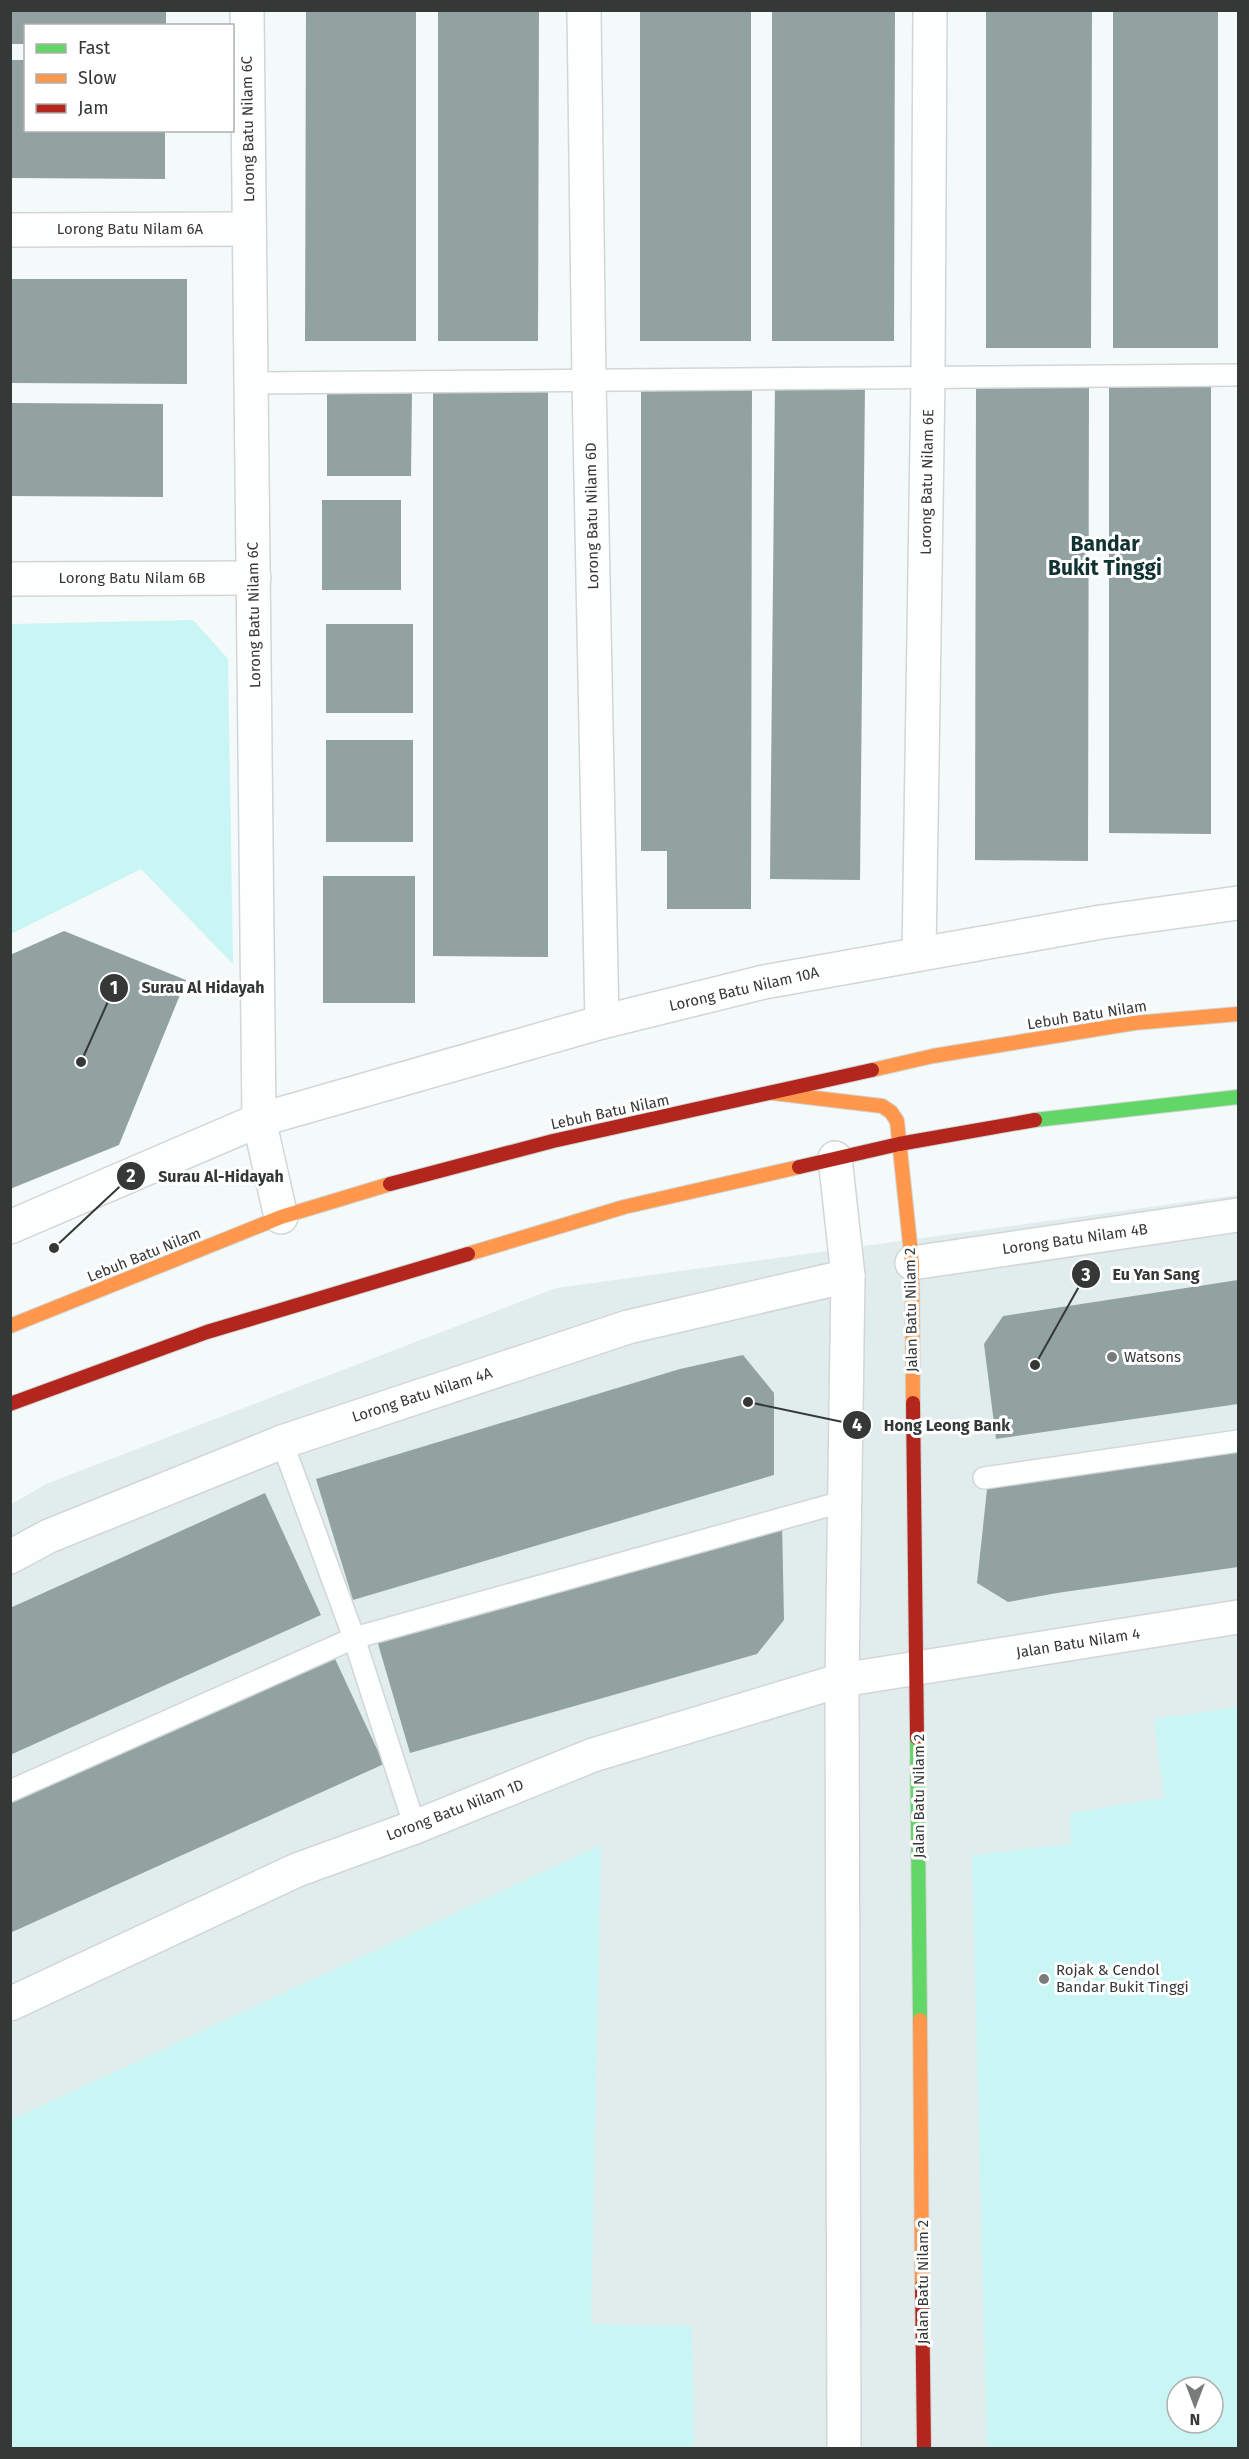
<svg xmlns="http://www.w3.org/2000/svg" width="1249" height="2459" viewBox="0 0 1249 2459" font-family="'Fira Sans',sans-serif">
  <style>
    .built { fill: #e1edec; fill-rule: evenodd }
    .green { fill: #c9f6f4; fill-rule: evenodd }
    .building { fill: #91a2a1 }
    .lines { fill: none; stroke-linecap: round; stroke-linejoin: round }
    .lane-casing { stroke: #d2d6d6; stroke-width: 24 }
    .street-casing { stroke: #d2d6d6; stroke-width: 36 }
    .fast-casing { stroke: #d2d6d6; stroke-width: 16 }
    .slow-casing { stroke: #d2d6d6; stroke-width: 16 }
    .jam-casing { stroke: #d2d6d6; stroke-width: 16 }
    .lane { stroke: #fdfefe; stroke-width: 21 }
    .street { stroke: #fdfefe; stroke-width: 33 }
    .fast { stroke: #63d668; stroke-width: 14 }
    .slow { stroke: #ff974d; stroke-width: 14 }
    .jam { stroke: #b3261e; stroke-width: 14 }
    .poi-dot { fill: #777c7b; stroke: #fff; stroke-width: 2 }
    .labels { text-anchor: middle; stroke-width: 6; stroke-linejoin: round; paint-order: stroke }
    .street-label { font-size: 15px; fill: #343837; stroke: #fff }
    .poi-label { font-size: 15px; fill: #343837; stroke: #fff; text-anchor: start }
    .district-label { font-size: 21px; font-weight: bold; fill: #103331; stroke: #fff }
    .leader { fill: none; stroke: #343837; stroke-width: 2 }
    .callout-dot { fill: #343837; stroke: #fff; stroke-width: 2 }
    .mark-label { font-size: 18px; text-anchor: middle; font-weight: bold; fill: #fff }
    .callout-label { font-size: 16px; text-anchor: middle; font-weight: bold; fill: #343837; stroke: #fff; stroke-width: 6; stroke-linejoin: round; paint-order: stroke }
  </style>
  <rect width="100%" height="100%" fill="#f4f9f9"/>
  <path class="built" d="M1238,1195V2448H11L10,1505L46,1484L556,1288ZM1177,2387H1213V2423H1177Z"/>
  <g class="green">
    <polygon points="193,620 228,659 233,964 141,869 11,934 11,624"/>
    <path d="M1238,1707V2448H987L972,1855L1071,1844L1070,1813L1164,1798L1154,1719ZM1177,2387H1213V2423H1177Z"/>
    <polygon points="601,1845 591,2324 692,2326 694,2448 11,2448 11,2120"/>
  </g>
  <g class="building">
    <polygon points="10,10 166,10 166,26 26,26 26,44 10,44"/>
    <polygon points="306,10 416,10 416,341 305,341"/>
    <polygon points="438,10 539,10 538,341 438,341"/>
    <rect x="640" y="10" width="111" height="331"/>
    <polygon points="772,10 895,10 894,341 772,341"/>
    <polygon points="986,10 1092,10 1091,348 986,348"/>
    <rect x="1113" y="10" width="105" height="338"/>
    <polygon points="10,60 26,60 26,130 165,130 165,179 10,178"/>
    <polygon points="10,279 187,279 187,384 10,383"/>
    <polygon points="433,380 548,380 548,957 433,956"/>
    <polygon points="641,380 752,380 751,909 667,909 667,851 641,851"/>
    <polygon points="1109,382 1211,382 1211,834 1109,833"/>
    <polygon points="775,383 865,384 860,880 770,879"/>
    <polygon points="976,383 1089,383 1088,861 975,860"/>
    <polygon points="327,391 412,391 411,476 327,476"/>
    <polygon points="10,403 163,404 163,497 10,496"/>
    <rect x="322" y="500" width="79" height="90"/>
    <rect x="326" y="624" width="87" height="89"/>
    <rect x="326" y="740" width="87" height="102"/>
    <rect x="323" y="876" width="92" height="127"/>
    <polygon points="64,931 186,980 119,1145 10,1189 10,955"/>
    <polygon points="1238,1280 1238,1404 996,1439 984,1344 1003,1316"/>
    <polygon points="743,1355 774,1393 774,1475 353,1600 316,1479 680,1369"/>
    <polygon points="1238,1445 1238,1567 1057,1593 1008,1602 977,1583 988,1480"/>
    <polygon points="265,1493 321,1615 10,1755 10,1608"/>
    <polygon points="782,1521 784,1620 757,1654 410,1753 376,1637"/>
    <polygon points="330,1648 384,1764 10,1933 10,1792"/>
  </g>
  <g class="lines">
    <defs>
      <g id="lane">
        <polyline points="251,383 1238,375"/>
        <polyline points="282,1442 354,1638 415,1827"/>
        <polyline points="984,1478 1238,1441"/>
        <polyline points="10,1791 354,1638 845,1501"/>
      </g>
      <g id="street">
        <polyline points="247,10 259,1120 281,1217"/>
        <polyline points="584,10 589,380 602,1022"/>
        <polyline points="10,230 249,229"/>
        <polyline points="10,579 254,578"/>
        <polyline points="919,954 928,378 930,10"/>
        <polyline points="835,1158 848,1276 842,1680 844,2448"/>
        <polyline points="10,1227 259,1120 602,1022 764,982 1101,922 1238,903"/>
        <polyline points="912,1263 1238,1215"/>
        <polyline points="10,1557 49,1536 282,1442 628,1327 848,1276"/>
        <polyline points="10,2004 297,1870 415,1827 593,1755 842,1680 1238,1617"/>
      </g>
      <g id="fast">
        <polyline points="1035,1120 1238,1097"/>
        <polyline points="917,1738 920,2020"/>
      </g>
      <g id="slow">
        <polyline points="872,1070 933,1056 1134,1023 1238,1014"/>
        <polyline points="773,1093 882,1106 891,1112 897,1121 912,1263 913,1403"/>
        <polyline points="468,1254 624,1207 799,1167"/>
        <polyline points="10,1326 281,1217 390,1184"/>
        <polyline points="920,2020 922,2286"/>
      </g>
      <g id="jam">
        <polyline points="799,1167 899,1144 1035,1120"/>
        <polyline points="390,1184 553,1141 872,1070"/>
        <polyline points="913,1403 917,1738"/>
        <polyline points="10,1404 207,1332 468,1254"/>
        <polyline points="922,2286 924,2448"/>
      </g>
    </defs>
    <use href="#lane" class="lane-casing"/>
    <use href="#street" class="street-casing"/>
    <use href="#fast" class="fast-casing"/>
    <use href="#slow" class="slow-casing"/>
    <use href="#jam" class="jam-casing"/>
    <use href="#lane" class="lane"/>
    <use href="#street" class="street"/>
    <use href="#fast" class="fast"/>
    <use href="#slow" class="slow"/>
    <use href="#jam" class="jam"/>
  </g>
  <g class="poi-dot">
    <circle cx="1112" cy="1357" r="6"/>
    <circle cx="1044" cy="1979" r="6"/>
  </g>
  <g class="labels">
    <g class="street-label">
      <text transform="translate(248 129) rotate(-91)" y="5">Lorong Batu Nilam 6C</text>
      <text x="130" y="234">Lorong Batu Nilam 6A</text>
      <text transform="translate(927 482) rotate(-89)" y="5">Lorong Batu Nilam 6E</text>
      <text transform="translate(592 516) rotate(-91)" y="5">Lorong Batu Nilam 6D</text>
      <text x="132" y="583">Lorong Batu Nilam 6B</text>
      <text transform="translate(254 615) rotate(-91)" y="5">Lorong Batu Nilam 6C</text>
      <text transform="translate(744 989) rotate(-13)" y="5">Lorong Batu Nilam 10A</text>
      <text transform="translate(1087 1015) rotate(-9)" y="5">Lebuh Batu Nilam</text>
      <text transform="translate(610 1112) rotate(-12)" y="5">Lebuh Batu Nilam</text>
      <text transform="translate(1075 1239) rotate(-8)" y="5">Lorong Batu Nilam 4B</text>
      <text transform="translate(144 1255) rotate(-22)" y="5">Lebuh Batu Nilam</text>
      <text transform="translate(911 1310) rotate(-91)" y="5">Jalan Batu Nilam 2</text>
      <text transform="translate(422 1395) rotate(-18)" y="5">Lorong Batu Nilam 4A</text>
      <text transform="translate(1078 1643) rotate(-9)" y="5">Jalan Batu Nilam 4</text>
      <text transform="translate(919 1796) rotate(-90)" y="5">Jalan Batu Nilam 2</text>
      <text transform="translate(455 1810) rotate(-21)" y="5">Lorong Batu Nilam 1D</text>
      <text transform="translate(923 2282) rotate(-90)" y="5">Jalan Batu Nilam 2</text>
    </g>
    <g class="poi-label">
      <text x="1124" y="1362">Watsons</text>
      <text x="1056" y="1975">Rojak &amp; Cendol<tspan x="1056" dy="17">Bandar Bukit Tinggi</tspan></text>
    </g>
    <g class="district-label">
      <text x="1105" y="551">Bandar<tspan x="1105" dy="24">Bukit Tinggi</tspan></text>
    </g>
  </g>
  <path class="leader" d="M81 1062L114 988M54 1248L131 1176M1035 1365L1086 1274M748 1402L857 1425"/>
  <g class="callout-dot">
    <circle cx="81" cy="1062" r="6"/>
    <circle cx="54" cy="1248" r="6"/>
    <circle cx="1035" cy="1365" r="6"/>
    <circle cx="748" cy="1402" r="6"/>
    <circle cx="114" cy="988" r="15"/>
    <circle cx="131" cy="1176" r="15"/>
    <circle cx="1086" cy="1274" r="15"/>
    <circle cx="857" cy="1425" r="15"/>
  </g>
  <g class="mark-label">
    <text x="114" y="994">1</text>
    <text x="131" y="1182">2</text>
    <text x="1086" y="1281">3</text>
    <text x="857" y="1431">4</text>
  </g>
  <g class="callout-label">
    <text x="203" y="993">Surau Al Hidayah</text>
    <text x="221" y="1182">Surau Al-Hidayah</text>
    <text x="1156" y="1280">Eu Yan Sang</text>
    <text x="947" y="1431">Hong Leong Bank</text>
  </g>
  <rect width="1249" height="2459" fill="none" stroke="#343837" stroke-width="24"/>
  <rect x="24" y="24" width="210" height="108" fill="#ffffff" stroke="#aeafaf" stroke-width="1.5"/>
  <rect x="36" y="44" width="30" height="9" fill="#63d668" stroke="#aeafaf" stroke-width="1.5"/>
  <text x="78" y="54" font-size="18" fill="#343837">Fast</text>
  <rect x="36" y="74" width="30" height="9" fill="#ff974d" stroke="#aeafaf" stroke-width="1.5"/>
  <text x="78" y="84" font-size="18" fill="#343837">Slow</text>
  <rect x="36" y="104" width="30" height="9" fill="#b3261e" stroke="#aeafaf" stroke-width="1.5"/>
  <text x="78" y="114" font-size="18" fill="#343837">Jam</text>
  <g transform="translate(1195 2405) rotate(180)"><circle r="28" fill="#ffffff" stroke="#aeafaf" stroke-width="1.5"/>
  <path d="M0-4.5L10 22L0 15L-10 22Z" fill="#777c7b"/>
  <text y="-9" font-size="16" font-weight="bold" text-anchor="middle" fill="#343837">N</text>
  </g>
</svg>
